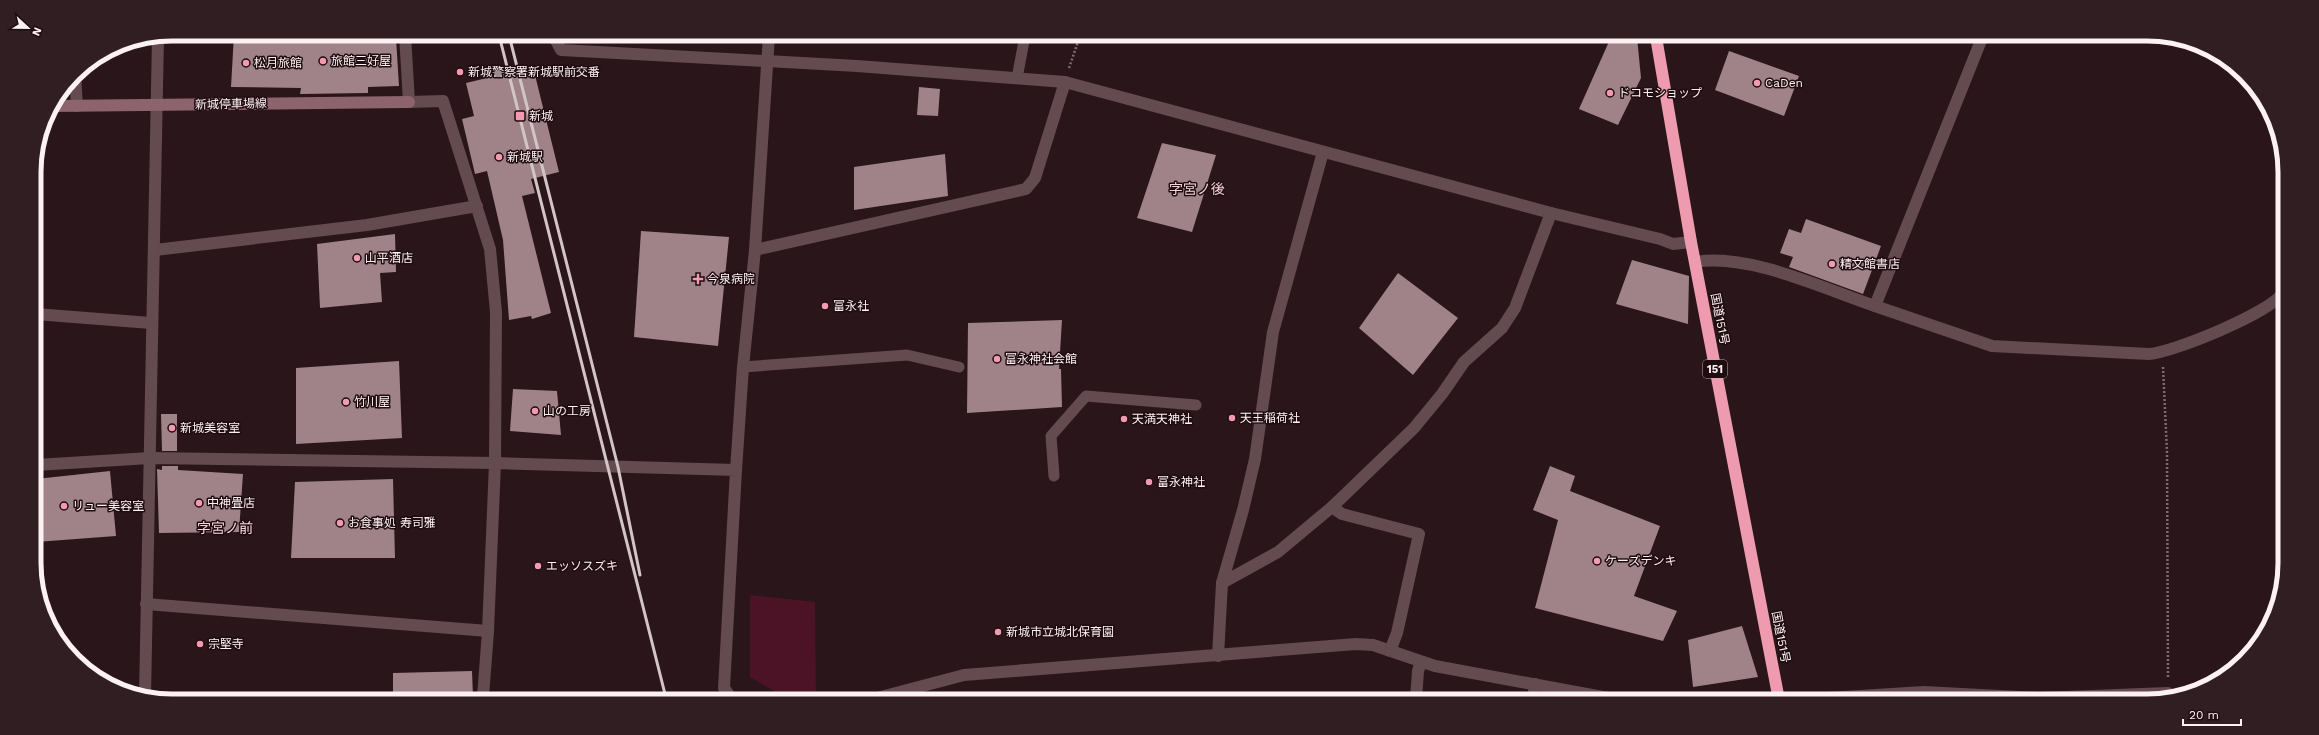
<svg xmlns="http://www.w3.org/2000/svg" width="2319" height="735" viewBox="0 0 2319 735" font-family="'Work Sans','Noto Sans JP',sans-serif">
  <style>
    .green { fill: #4c1327 }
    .building { fill: #9f8389 }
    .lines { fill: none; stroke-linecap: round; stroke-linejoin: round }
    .path { stroke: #7d6d70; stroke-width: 2.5; stroke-dasharray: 2 2; stroke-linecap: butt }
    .lane { stroke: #634b50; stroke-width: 11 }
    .street { stroke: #634b50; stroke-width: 12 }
    .secondary { stroke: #8d636d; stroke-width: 12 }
    .highway { stroke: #ee9bb0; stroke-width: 12 }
    .rail { stroke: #d2c4c7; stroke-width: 3 }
    .poi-dot { fill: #f29ab0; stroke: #1f0c11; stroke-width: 1.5 }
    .labels { text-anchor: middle; stroke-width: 3; stroke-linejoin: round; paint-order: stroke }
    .shield { fill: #1f0c11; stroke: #baacaf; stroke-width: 1 }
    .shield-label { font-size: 11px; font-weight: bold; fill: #fdf1f3 }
    .poi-label { font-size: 12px; fill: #fdf1f3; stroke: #1f0c11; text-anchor: start }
    .street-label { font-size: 12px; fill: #fdf1f3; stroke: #1f0c11 }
    .quarter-label { font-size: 14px; fill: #f6d4db; stroke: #1f0c11 }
    .rim { fill: none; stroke: #fdf1f3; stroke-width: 5 }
  </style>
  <rect width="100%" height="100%" fill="#29151a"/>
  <polygon class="green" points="750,595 815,602 816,698 786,698 750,677"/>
  <g class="building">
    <polygon points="234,34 372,34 396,38 399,86 368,87 368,93 300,94 301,88 231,87"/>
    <polygon points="1611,37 1637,37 1641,78 1618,125 1579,109"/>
    <polygon points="1729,51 1799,76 1784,116 1715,90"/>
    <polygon points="533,67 559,172 531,179 535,193 522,196 551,313 532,319 531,316 509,320 503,240 487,171 475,174 462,119 474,116 466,83"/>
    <polygon points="919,87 940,89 938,116 917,115"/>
    <polygon points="1162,143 1216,155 1192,232 1137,218"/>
    <polygon points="945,154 948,196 854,210 854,167"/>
    <polygon points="1806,219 1881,246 1863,294 1789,267 1793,257 1780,253 1789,229 1801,233"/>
    <polygon points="641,231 729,237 718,346 634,337"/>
    <polygon points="395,234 396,272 380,273 382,302 320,308 317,244"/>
    <polygon points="1632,260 1689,276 1688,324 1616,304"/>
    <polygon points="1398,273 1458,318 1413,375 1359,328"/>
    <polygon points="1062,320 1059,369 1061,369 1062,407 967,413 968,323"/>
    <polygon points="399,361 402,438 296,444 296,368"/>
    <polygon points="513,389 557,391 561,435 510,431"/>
    <polygon points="161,414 177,414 177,451 162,451"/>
    <polygon points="162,466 178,466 178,470 243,474 239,532 159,533 157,469 162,470"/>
    <polygon points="1550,466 1575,476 1570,491 1660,526 1634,596 1677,611 1663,641 1535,608 1558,520 1533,510"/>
    <polygon points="110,471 116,536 36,542 36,479"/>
    <polygon points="393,479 395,558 291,558 295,482"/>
    <polygon points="1742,626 1758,677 1693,687 1688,640"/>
    <polygon points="472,671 473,697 393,697 393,673"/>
  </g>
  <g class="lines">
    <g class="path">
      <polyline points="1069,68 1080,36"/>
      <polyline points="2163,367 2167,452 2168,678"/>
      <polyline points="2182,692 2200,689"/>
      <polyline points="159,695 225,694"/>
    </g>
    <g class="lane">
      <polyline points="1017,78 1025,36"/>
      <polyline points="743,367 907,355 959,367"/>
      <polyline points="1054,476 1051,436 1086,396 1196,405"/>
    </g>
    <g class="street">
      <polyline points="405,35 409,102 443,101 490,249 496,312 495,463 488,631 483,697"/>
      <polyline points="553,35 561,50 857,66 1065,82 1551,213 1660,239 1673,244 1691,242"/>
      <polyline points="75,74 77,106"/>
      <polyline points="155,250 367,225 477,206"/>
      <polyline points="755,250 1026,189 1035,178 1065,82"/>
      <path d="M1695,262C1749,253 1822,288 1875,306L1982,38"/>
      <path d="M1875,306L1992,346L2149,354C2174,352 2267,314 2282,294"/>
      <polyline points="35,314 151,323"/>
      <polyline points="36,465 150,458 495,463 736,470 724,688 731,698"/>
      <polyline points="736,470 743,367 755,250 769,35"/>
      <polyline points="1332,507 1342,514 1419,534 1397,633 1390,651"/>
      <polyline points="1222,583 1243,510 1255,459 1273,332 1323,152"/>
      <polyline points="146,604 488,631"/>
      <polyline points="1218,656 1222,583 1278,552 1332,507 1414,428 1442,394 1464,362 1502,328 1515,308 1551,213"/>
      <polyline points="145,696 158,37"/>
      <polyline points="877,698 964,675 1356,644 1373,645 1435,666 1619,700"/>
      <polyline points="1416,699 1418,671 1421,662"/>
      <polyline points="1533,699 1535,684"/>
      <polyline points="1795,700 1924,692 2039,698 2168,693"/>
    </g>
    <polyline class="secondary" points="53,106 409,102"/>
    <polyline class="highway" points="1656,37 1691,242 1779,700"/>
    <g class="rail">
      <polyline points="499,35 666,698"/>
      <polyline points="509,35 618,467 640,575"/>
    </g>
  </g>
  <g class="poi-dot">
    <circle cx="323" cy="61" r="4"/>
    <circle cx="246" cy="63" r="4"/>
    <circle cx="460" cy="72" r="4"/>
    <circle cx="1757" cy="83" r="4"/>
    <circle cx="1610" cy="93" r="4"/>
    <rect x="515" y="111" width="10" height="10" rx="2"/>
    <circle cx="499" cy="157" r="4"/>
    <circle cx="357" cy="258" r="4"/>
    <circle cx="1832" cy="264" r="4"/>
    <path d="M696 273h4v4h4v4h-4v4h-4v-4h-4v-4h4z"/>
    <circle cx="825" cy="306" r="4"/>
    <circle cx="997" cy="359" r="4"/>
    <circle cx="346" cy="402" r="4"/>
    <circle cx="535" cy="411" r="4"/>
    <circle cx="1232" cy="418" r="4"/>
    <circle cx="1124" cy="419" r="4"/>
    <circle cx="172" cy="428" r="4"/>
    <circle cx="1149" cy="482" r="4"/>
    <circle cx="199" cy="503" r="4"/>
    <circle cx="64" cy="506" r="4"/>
    <circle cx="340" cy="523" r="4"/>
    <circle cx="1597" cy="561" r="4"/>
    <circle cx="538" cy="566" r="4"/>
    <circle cx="998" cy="632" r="4"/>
    <circle cx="200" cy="644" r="4"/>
  </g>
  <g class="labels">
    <rect class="shield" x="1703" y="360" width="24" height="18" rx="3"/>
    <g class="shield-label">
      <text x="1715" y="373">151</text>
    </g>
    <g class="poi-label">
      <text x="331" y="65">旅館三好屋</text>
      <text x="254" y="67">松月旅館</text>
      <text x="468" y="76">新城警察署新城駅前交番</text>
      <text x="1765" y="87">CaDen</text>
      <text x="1618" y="97">ドコモショップ</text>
      <text x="529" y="120">新城</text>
      <text x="507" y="161">新城駅</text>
      <text x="365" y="262">山平酒店</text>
      <text x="1840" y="268">精文館書店</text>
      <text x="707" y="283">今泉病院</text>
      <text x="833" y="310">富永社</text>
      <text x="1005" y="363">富永神社会館</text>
      <text x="354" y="406">竹川屋</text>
      <text x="543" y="415">山の工房</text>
      <text x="1240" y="422">天王稲荷社</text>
      <text x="1132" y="423">天満天神社</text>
      <text x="180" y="432">新城美容室</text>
      <text x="1157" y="486">富永神社</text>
      <text x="207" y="507">中神畳店</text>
      <text x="72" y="510">リュー美容室</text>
      <text x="348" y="527">お食事処 寿司雅</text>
      <text x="1605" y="565">ケーズデンキ</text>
      <text x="546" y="570">エッソスズキ</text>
      <text x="1006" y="636">新城市立城北保育園</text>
      <text x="208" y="648">宗堅寺</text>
    </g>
    <g class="street-label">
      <text transform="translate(231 104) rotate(-1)" y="4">新城停車場線</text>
      <text transform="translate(1720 319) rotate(79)" y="4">国道151号</text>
      <text transform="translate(1781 637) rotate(79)" y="4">国道151号</text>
    </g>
    <g class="quarter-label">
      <text x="1197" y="194">字宮ノ後</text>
      <text x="225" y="533">字宮ノ前</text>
    </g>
  </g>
  <path d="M0 0H2319V735H0ZM172 41H2147A131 131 0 0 1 2278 172V563A131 131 0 0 1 2147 694H172A131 131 0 0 1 41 563V172A131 131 0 0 1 172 41Z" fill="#311e23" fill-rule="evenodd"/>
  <path class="rim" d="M172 41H2147A131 131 0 0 1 2278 172V563A131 131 0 0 1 2147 694H172A131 131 0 0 1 41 563V172A131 131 0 0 1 172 41Z"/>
  <g transform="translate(28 28) rotate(112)" stroke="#1f0c11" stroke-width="3" paint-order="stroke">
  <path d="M0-3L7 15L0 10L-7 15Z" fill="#fdf1f3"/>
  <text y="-6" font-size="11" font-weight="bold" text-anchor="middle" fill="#fdf1f3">N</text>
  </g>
  <path d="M2183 719v6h58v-6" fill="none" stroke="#fdf1f3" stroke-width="2"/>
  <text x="2189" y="719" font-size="12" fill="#fdf1f3" stroke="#1f0c11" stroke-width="3" paint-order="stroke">20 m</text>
</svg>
